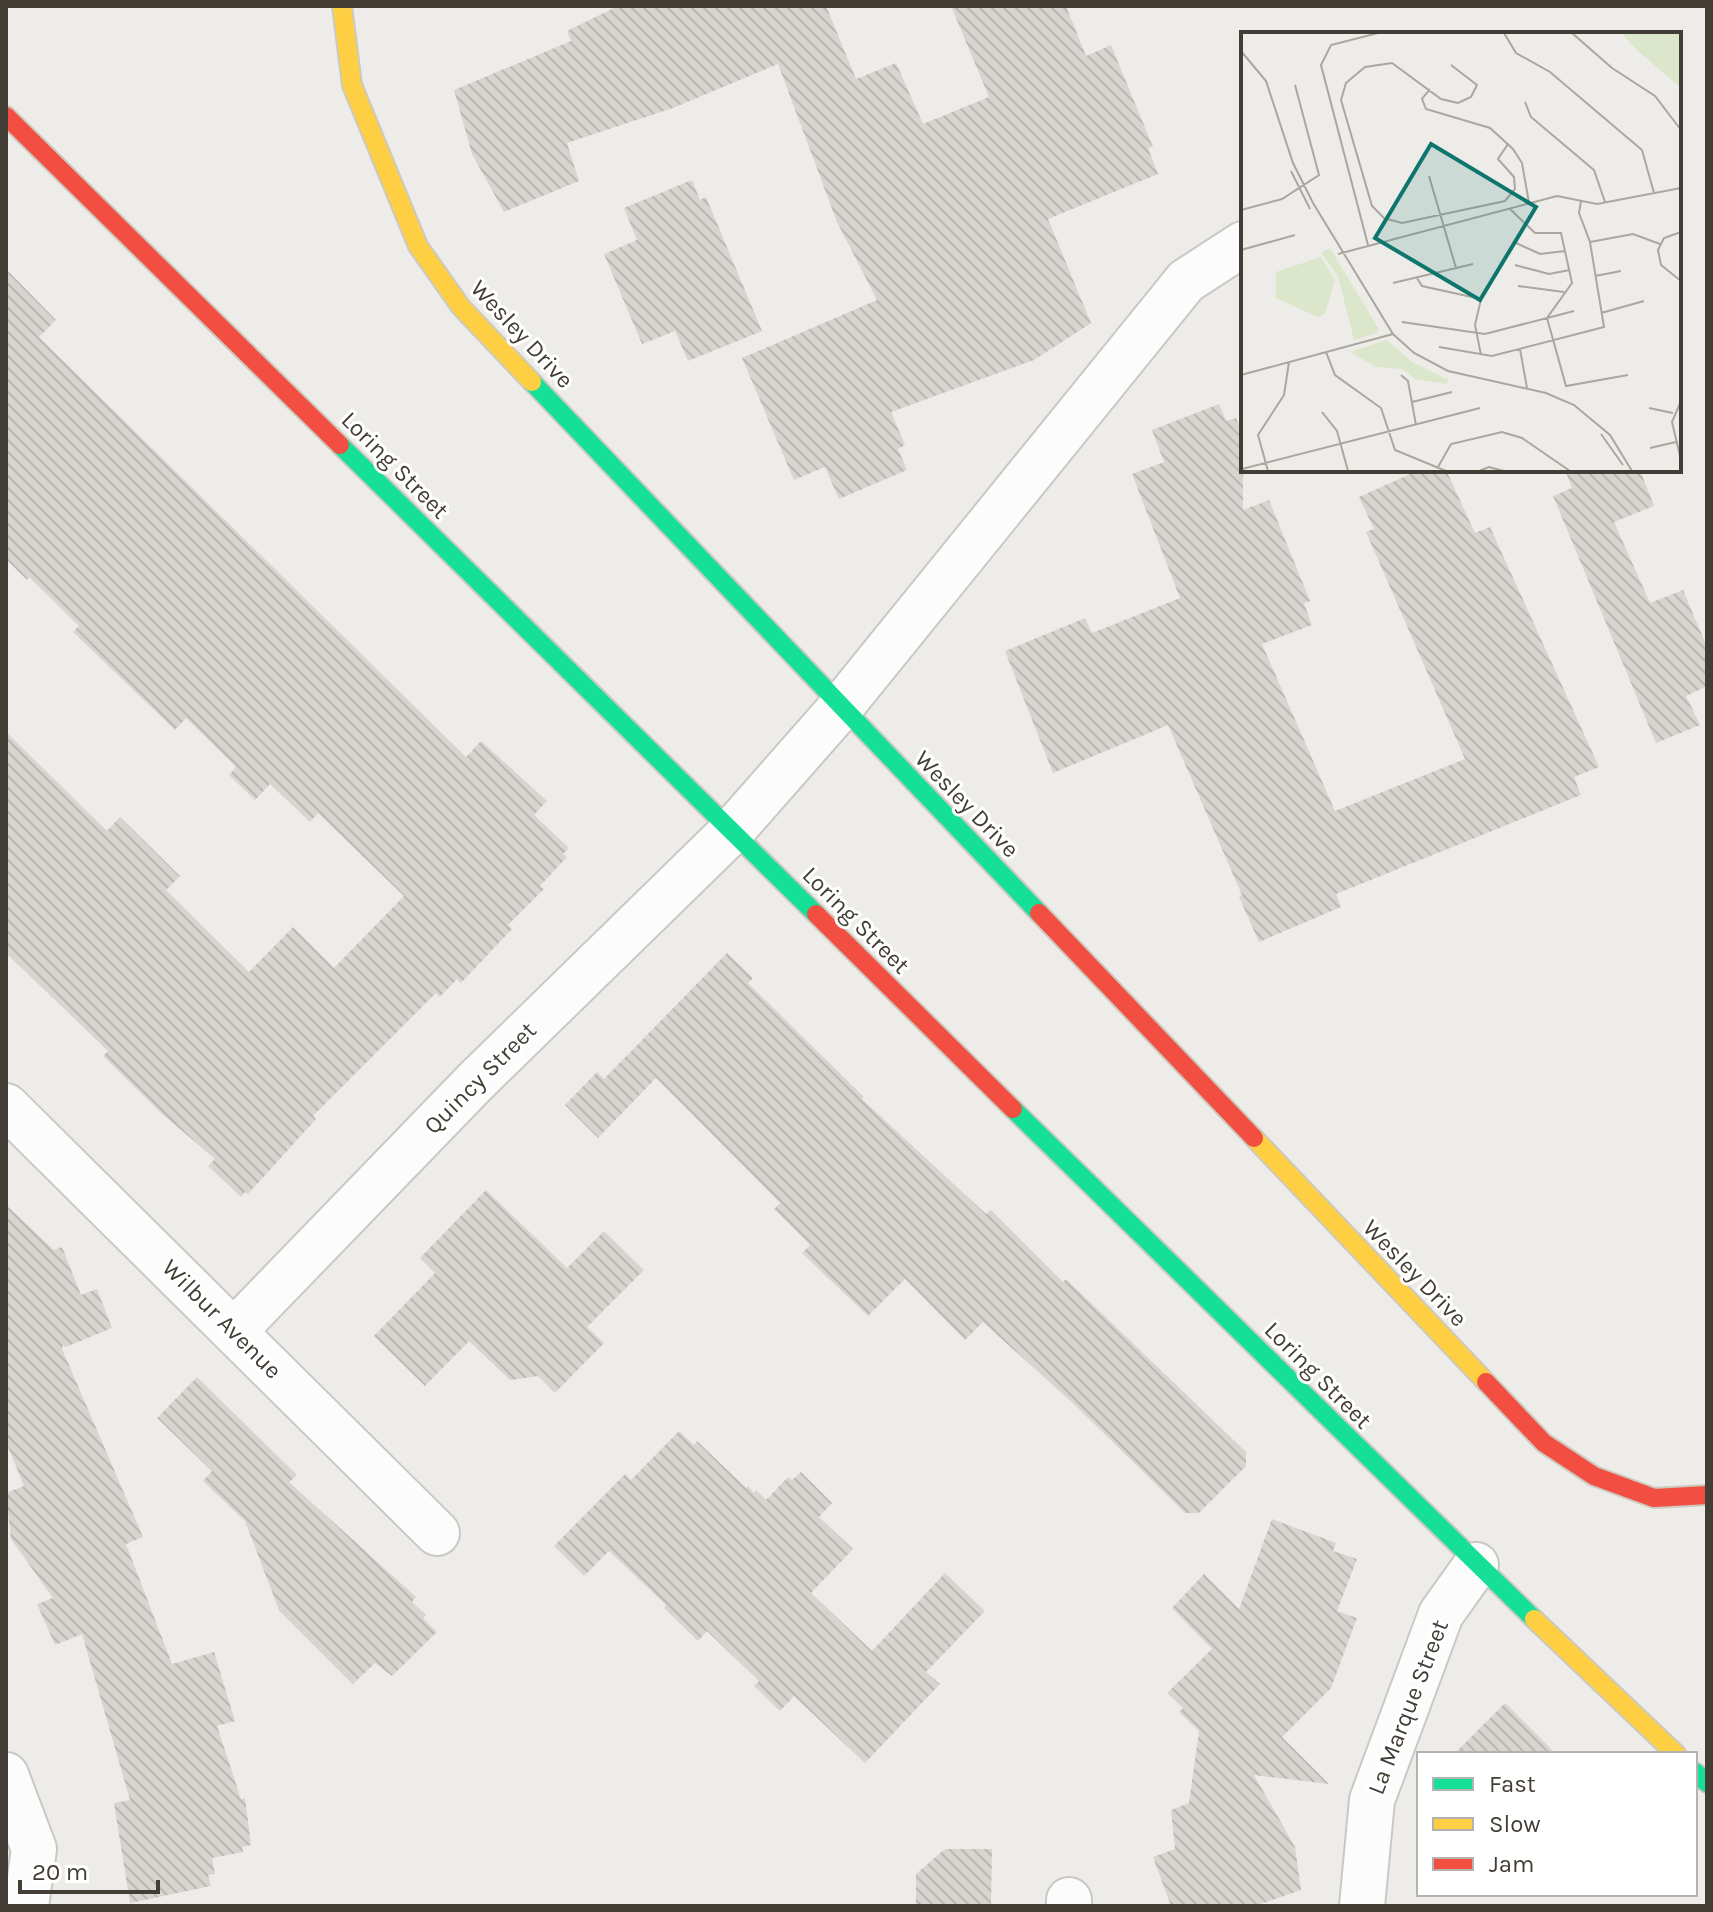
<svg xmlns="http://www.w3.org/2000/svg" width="1713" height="1912" viewBox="0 0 1713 1912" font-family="Karla,sans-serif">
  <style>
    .building { fill: url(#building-back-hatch) }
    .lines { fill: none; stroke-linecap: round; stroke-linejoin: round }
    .street-casing { stroke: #cac8c4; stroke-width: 48 }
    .fast-casing { stroke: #ccc9bf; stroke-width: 22 }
    .slow-casing { stroke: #ccc9bf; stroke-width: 22 }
    .jam-casing { stroke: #ccc9bf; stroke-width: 22 }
    .street { stroke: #fcfcfc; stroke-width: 44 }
    .fast { stroke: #16e098; stroke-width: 18 }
    .slow { stroke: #ffcf43; stroke-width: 18 }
    .jam { stroke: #f24e42; stroke-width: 18 }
    .labels { text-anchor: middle; stroke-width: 6; stroke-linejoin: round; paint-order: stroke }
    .street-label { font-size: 24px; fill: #433e35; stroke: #fff }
    .inset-road { fill: none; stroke: #aaa6a0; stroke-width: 2 }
    .view { fill: #0f766e; fill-opacity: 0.15; stroke: #0f766e; stroke-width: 4 }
    .inset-edge { fill: none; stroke: #433e35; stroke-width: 4 }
  </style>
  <defs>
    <pattern id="building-back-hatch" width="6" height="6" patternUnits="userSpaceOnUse" patternTransform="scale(2)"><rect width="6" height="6" fill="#d8d5d1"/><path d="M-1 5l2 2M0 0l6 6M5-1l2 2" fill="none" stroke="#bbb8b4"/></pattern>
  </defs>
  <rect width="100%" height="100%" fill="#eeece8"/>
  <g class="building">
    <polygon points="618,6 826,6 856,79 896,63 923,124 989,97 951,6 1066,6 1086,56 1111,45 1153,147 1148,148 1158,174 1048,219 1091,323 1034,360 891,412 905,445 898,449 907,470 839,499 825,467 794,480 742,358 877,300 837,222 778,64 673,108 567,143 579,181 504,212 472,154 454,90 571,41 567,31"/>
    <polygon points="692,180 700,200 706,197 762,331 688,361 675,331 642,344 604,254 637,240 624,208"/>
    <polygon points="6,269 56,320 39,337 466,757 481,741 547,801 534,815 569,848 563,854 567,857 540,886 544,889 508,925 512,929 461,983 457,979 440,997 436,993 313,1116 316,1119 248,1194 245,1192 241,1197 208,1166 215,1159 160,1112 103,1056 108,1051 6,953 6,732 107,831 120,817 180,876 166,890 249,972 293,927 334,968 404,896 318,813 310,822 270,784 255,800 229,775 236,767 186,718 175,730 73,632 79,626 29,577 27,580 6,559"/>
    <polygon points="1219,404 1226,421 1236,418 1243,436 1243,510 1269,500 1310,601 1304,603 1312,625 1262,644 1335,811 1465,759 1366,532 1374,529 1359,497 1419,470 1446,470 1475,533 1490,527 1599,767 1574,777 1581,795 1336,894 1341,907 1259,942 1239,897 1242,895 1168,725 1053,773 1005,651 1085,618 1092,633 1180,598 1132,474 1164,462 1152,430"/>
    <polygon points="1565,470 1640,470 1654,506 1614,522 1650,603 1683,590 1707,647 1707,686 1686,696 1700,725 1656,743 1553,496 1572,488"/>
    <polygon points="727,953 753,978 748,983 864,1097 862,1099 986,1214 991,1210 1063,1282 1066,1279 1246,1452 1246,1466 1199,1513 1185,1513 1077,1407 983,1322 965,1340 905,1279 868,1316 802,1253 810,1245 774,1209 780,1203 656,1078 598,1138 565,1105 597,1072 604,1079"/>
    <polygon points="486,1190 567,1268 604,1231 644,1270 587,1327 604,1343 555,1393 538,1376 510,1380 469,1341 425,1386 374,1336 435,1273 420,1258"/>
    <polygon points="6,1205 54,1250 62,1247 81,1295 97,1289 112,1328 66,1347 63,1345 62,1349 143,1537 126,1544 172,1664 214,1652 235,1721 217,1726 241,1799 245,1798 251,1845 242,1847 243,1852 212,1858 215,1874 208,1875 211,1886 130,1903 114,1803 130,1800 82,1634 55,1645 37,1604 53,1598 11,1539 6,1493 24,1486 6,1442"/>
    <polygon points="197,1377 297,1475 289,1482 416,1597 412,1602 426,1615 423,1618 437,1632 392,1676 375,1663 353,1684 279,1610 245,1521 203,1481 212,1471 157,1418"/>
    <polygon points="679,1431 694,1445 697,1441 746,1488 748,1486 754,1493 756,1490 766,1500 788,1477 792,1480 801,1472 832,1503 819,1517 853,1549 811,1593 872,1651 945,1573 985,1611 926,1672 940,1684 865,1763 794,1696 780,1711 754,1686 759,1681 707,1631 698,1641 664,1608 666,1605 609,1551 584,1576 554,1546 625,1474 631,1480"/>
    <polygon points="1272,1519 1336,1543 1333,1551 1357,1559 1337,1611 1357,1618 1331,1688 1282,1737 1329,1784 1254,1775 1295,1847 1301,1890 1255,1906 1171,1906 1153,1857 1175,1849 1171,1810 1189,1803 1199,1731 1179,1712 1183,1708 1167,1693 1212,1649 1172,1608 1204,1574 1239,1609"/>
    <polygon points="1505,1703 1556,1754 1454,1754"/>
    <polygon points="945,1849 992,1849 991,1906 916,1906 916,1874"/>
  </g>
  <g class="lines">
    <defs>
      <g id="street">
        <polyline points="6,1106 437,1533"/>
        <polyline points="234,1331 475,1082 732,831 841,707 1186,281 1243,244"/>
        <polyline points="6,1775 34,1849 26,1906"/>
        <polyline points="1069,1900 1069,1906"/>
        <polyline points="1362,1906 1372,1800 1441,1614 1476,1565"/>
      </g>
      <g id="fast">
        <polyline points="532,382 1039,913"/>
        <polyline points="340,445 816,914"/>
        <polyline points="1013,1109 1534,1619"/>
        <polyline points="1695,1772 1707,1783"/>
      </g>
      <g id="slow">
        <polyline points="342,6 352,85 418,246 461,307 532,382"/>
        <polyline points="1254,1138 1486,1382"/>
        <polyline points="1534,1619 1676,1754"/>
      </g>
      <g id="jam">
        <polyline points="6,116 340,445"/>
        <polyline points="1039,913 1254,1138"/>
        <polyline points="816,914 1013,1109"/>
        <polyline points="1486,1382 1544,1443 1594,1476 1654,1498 1707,1495"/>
      </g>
    </defs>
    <use href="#street" class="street-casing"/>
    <use href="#fast" class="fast-casing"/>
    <use href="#slow" class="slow-casing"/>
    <use href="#jam" class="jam-casing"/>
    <use href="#street" class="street"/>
    <use href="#fast" class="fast"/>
    <use href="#slow" class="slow"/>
    <use href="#jam" class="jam"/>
  </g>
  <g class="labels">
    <g class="street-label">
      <text transform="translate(522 334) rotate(47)" y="8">Wesley Drive</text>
      <text transform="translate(395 465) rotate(45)" y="8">Loring Street</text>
      <text transform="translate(967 804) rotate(46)" y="8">Wesley Drive</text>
      <text transform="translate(856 920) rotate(45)" y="8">Loring Street</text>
      <text transform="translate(480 1078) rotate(-45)" y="8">Quincy Street</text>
      <text transform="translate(1415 1273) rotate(46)" y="8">Wesley Drive</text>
      <text transform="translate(222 1319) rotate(45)" y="8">Wilbur Avenue</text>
      <text transform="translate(1318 1375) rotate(45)" y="8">Loring Street</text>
      <text transform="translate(1408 1707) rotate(-69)" y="8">La Marque Street</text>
    </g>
  </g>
  <g transform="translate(1241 32)">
    <rect width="440" height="440" fill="#eeece8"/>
    <path d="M380,1H440V56L399,21ZM89,216L138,297L136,301L113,308L97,244L80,221ZM146,308L171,330L207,348L206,352L174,347L161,337L135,335L109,320Z" fill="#dbe6ca"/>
    <path d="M80,225L94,248L84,282L77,285L35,266V240Z" fill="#dbe6ca"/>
    <path class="inset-road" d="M263,1L275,21L309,40L401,118L413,161M331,1L371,36L414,64L440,98M0,19L25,49L52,131L72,171L152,302L173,321L207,339L305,361L333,373L369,403L391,439M210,33L236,53L230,65L217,71L200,67L151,31L124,35L105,51L100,68L131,174L143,186L161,191L264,169L274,157L273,145L257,127L267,112M189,57L181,67L185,77L249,96L272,117L281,131L288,171M284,70L290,85L353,138L364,170M50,139L69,177M188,144L215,236M268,176L294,201H320L331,251L306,286L325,354L387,343M0,178L41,167L78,143L54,53M440,200L423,206L417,218L420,233L440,249M273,210L299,222L324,219M349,210L392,202L419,212M127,213L80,33L90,13L137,1M0,218L54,203M97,222L316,164L356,172L440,156M274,233L308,242L329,238M354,244L380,239M176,246L181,254L240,267L234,293L240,323M152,251L232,232M277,254L323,260M360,281L403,269M161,290L244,302L333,279M198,315L251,324L363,295L349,210L338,181L340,169M279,317L286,356M85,320L94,343L140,376L154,418L205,439M0,343L152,302M160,343L167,349L175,393M440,369L431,390L440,428M171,370L211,360M408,376L432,381M81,380L96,399L107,439M360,402L382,433M409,416L435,410M197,435L210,412L261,400L281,406L329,439M1,437L239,376M27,439L17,403L43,363L48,330M238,439L248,435L263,439"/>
    <path class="view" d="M190,112L295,175L239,268L134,206Z"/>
    <rect width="440" height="440" class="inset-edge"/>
  </g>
  <rect width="1713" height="1912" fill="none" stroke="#433e35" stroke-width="16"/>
  <rect x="1417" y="1752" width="280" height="144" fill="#ffffff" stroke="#b4b2ae" stroke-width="2"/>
  <rect x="1433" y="1778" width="40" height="12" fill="#16e098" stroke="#b4b2ae" stroke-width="2"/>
  <text x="1489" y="1792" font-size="24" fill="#433e35">Fast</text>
  <rect x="1433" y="1818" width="40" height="12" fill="#ffcf43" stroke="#b4b2ae" stroke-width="2"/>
  <text x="1489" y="1832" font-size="24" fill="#433e35">Slow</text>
  <rect x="1433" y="1858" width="40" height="12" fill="#f24e42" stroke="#b4b2ae" stroke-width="2"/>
  <text x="1489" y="1872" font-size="24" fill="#433e35">Jam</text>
  <path d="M20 1880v12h138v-12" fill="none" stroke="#433e35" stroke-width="4"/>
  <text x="32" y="1880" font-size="24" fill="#433e35" stroke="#ffffff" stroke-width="6" paint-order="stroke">20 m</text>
</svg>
